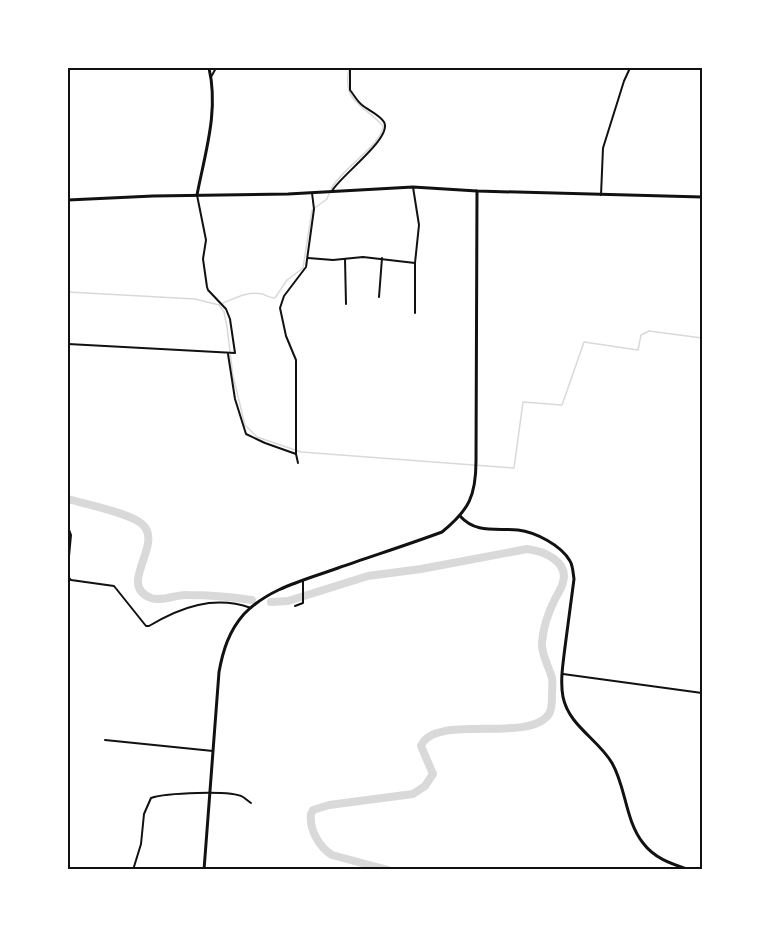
<svg xmlns="http://www.w3.org/2000/svg" width="770" height="937" viewBox="0 0 770 937" font-family="'Source Serif 4',serif">
  <style>
    .lines { fill: none; stroke-linecap: round; stroke-linejoin: round }
    .stream { stroke: #d9d9d9; stroke-width: 1.5 }
    .river { stroke: #d9d9d9; stroke-width: 8 }
    .minor { stroke: #111; stroke-width: 2 }
    .tertiary { stroke: #111; stroke-width: 3 }
    .secondary { stroke: #111; stroke-width: 3 }
    .neatline { fill: none; stroke: #111; stroke-width: 2 }
  </style>
  <rect width="100%" height="100%" fill="#fff"/>
  <g class="lines">
    <g class="stream">
      <path d="M331,189C341,169 382,145 383,126C363,103 342,104 349,68"/>
      <polyline points="68,292 195,299 219,305"/>
      <path d="M223,303C236,298 247,291 262,294C266,295 269,298 275,298L287,280L303,268L312,210L327,199L329,194"/>
      <polyline points="219,305 224,312 227,327 233,376 245,425 257,437 301,452 514,468 523,402 562,405 584,342 638,350 641,335 649,331 702,338"/>
    </g>
    <g class="river">
      <path d="M68,499C85,504 130,513 142,524C165,544 116,585 151,598C163,602 176,594 188,595C209,595 231,597 252,600"/>
      <path d="M271,602L288,601L368,576L421,569L527,549C543,551 569,561 563,582C562,588 558,593 555,599C549,611 543,628 542,643C541,654 549,667 552,678C553,684 552,690 552,696C552,703 552,709 549,714C529,744 434,713 421,746L433,774L425,786L413,794L329,805L313,810L311,814C309,829 319,847 332,855L388,870"/>
    </g>
    <g class="minor">
      <polyline points="211,77 216,68"/>
      <polyline points="413,187 419,225 415,263 415,313"/>
      <path d="M332,191C340,176 393,138 384,122C380,115 368,110 362,105C357,101 354,95 350,90V68"/>
      <polyline points="601,195 603,148 624,81 630,68"/>
      <polyline points="308,258 333,260 363,257 415,263"/>
      <polyline points="345,259 346,304"/>
      <polyline points="379,297 382,258"/>
      <polyline points="68,344 235,353 230,319 226,309 208,290 207,287 203,259 206,240 197,195"/>
      <polyline points="228,354 235,399 246,434 265,443 296,454"/>
      <polyline points="298,463 296,454 296,360 286,336 280,308 284,296 306,267 314,209 312,193"/>
      <polyline points="68,527 71,535 68,567"/>
      <path d="M68,577L71,580L114,586L146,626H149C181,607 214,595 251,608"/>
      <polyline points="295,606 303,603 303,580"/>
      <polyline points="563,674 702,693"/>
      <polyline points="105,740 213,751"/>
      <path d="M133,870L141,844L144,814L151,798C165,793 231,790 243,797C246,799 248,801 251,803"/>
    </g>
    <path class="tertiary" d="M460,516C476,534 496,528 518,530C535,532 561,545 570,561C573,566 573,573 574,579C571,602 568,625 565,647C563,664 560,681 563,697C569,726 598,739 612,763C626,787 625,820 643,843C655,859 672,864 690,870"/>
    <g class="secondary">
      <path d="M197,195C205,153 219,111 209,68"/>
      <polyline points="68,200 153,196 288,194 413,187 477,191 702,197"/>
      <path d="M204,870L219,672C223,650 229,631 244,614C269,588 305,580 338,568C372,556 407,545 442,532C469,510 476,496 476,461L477,191"/>
    </g>
  </g>
  <rect width="770" height="937" fill="none" stroke="#ffffff" stroke-width="138"/>
  <rect x="69" y="69" width="632" height="799" class="neatline"/>
</svg>
